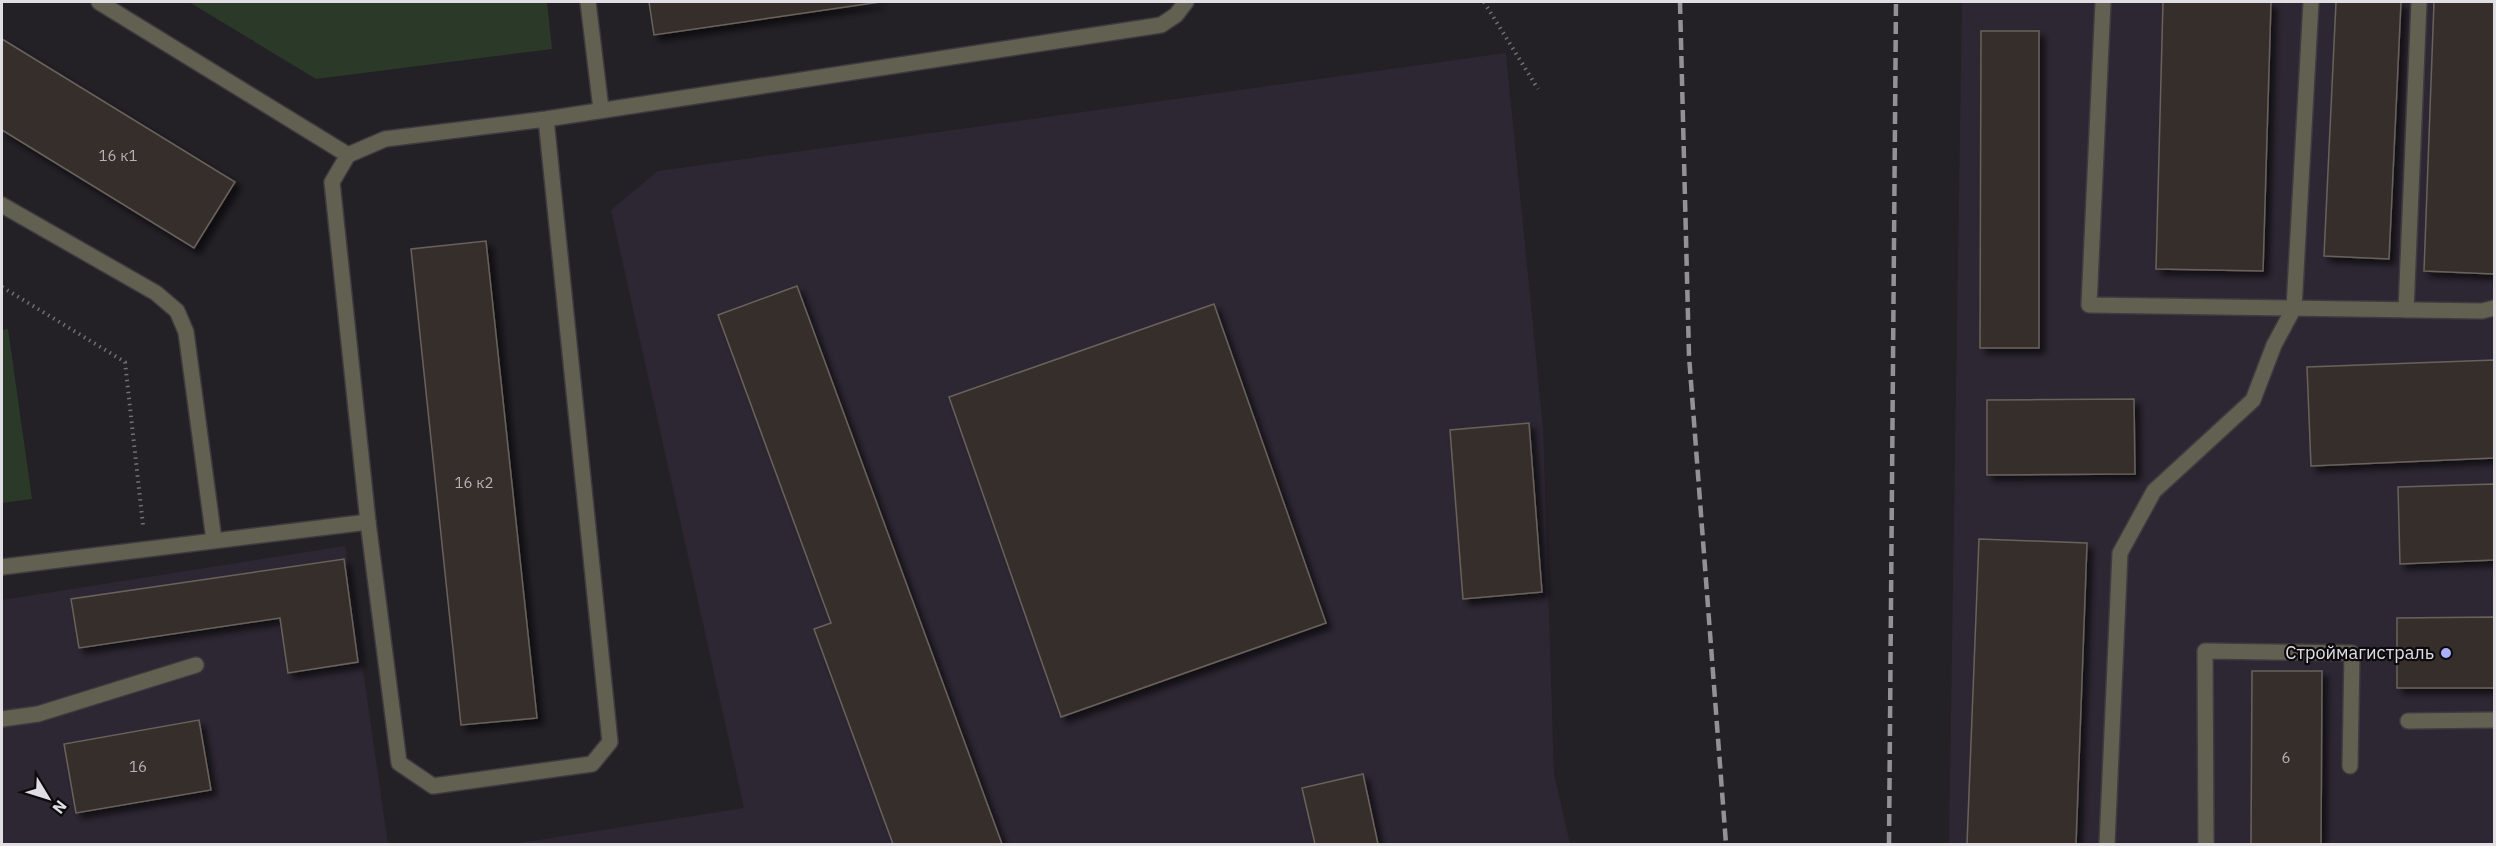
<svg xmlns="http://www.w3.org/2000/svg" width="2496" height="846" viewBox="0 0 2496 846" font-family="'IBM Plex Sans',sans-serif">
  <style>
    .built { fill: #2d2733 }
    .green { fill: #2b3929 }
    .building { fill: #362f2a; stroke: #69625c; stroke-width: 1.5; filter: url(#shadow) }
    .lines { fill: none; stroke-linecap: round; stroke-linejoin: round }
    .minor-casing { stroke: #3e3b40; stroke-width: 18 }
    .path { stroke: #726f75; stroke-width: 4; stroke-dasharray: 1.5 4.5; stroke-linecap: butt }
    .minor { stroke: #626050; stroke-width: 15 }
    .rail { stroke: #949196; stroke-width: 4.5; stroke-dasharray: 12 6; stroke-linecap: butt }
    .poi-dot { fill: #aab0fb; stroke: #0c0a0d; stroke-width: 2 }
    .labels { text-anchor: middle; stroke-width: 4.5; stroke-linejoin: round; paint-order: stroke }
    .number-label { font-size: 15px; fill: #b6b2b5 }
    .poi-label { font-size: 18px; fill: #e1dee3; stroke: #0c0a0d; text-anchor: end }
  </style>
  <defs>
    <filter id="shadow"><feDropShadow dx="5.5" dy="5.5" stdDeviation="3" flood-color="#0009"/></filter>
  </defs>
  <rect width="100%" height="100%" fill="#232026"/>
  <g class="built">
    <polygon points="1962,2 2494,2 2494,844 1949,844"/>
    <polygon points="1506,53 1543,428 1554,774 1570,844 513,844 744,808 611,210 658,171"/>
    <polygon points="345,546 388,844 2,844 2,600"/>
  </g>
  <g class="green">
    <polygon points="189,2 547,2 552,49 316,79"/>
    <polygon points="8,329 32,499 2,503 2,330"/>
  </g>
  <g class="building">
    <polygon points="649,2 880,2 654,35"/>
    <polygon points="2163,2 2271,2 2263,271 2156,269"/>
    <polygon points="2336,2 2401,2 2389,259 2324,256"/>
    <polygon points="2434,2 2494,2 2494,274 2424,271"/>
    <polygon points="1981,31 2039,31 2039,348 1980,348"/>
    <polygon points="2,39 235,182 194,248 2,130"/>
    <polygon points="486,241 537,718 461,725 411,249"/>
    <polygon points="797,286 1002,844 893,844 814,629 831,623 718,315"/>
    <polygon points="1214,304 1326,623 1061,717 949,397"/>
    <polygon points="2494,360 2494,458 2311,466 2307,367"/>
    <polygon points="2134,399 2135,474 1987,475 1987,400"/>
    <polygon points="1529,423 1542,592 1463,599 1450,430"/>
    <polygon points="2494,484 2494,560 2400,564 2398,487"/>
    <polygon points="1979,539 2087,543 2076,844 1967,844"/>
    <polygon points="344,559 358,662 288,673 280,618 79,648 71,599"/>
    <polygon points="2494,617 2494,688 2397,688 2397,618"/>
    <polygon points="2252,671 2322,671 2321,844 2251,844"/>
    <polygon points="199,720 211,790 76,813 64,744"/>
    <polygon points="1363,774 1378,844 1315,844 1302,788"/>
  </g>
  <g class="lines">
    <defs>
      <g id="minor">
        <polyline points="99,2 348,155"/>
        <polyline points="588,2 601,109"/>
        <polyline points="2103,2 2089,305 2482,311 2494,308"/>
        <polyline points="546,119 610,742 592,764 433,786 399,763 368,522 332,182 348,155 385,139 546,119 1161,25 1176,15 1186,2"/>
        <polyline points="2,205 156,293 177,311 186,332 214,540"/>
        <polyline points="2406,310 2419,2"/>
        <polyline points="2,567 368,522"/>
        <polyline points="2,719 38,714 196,665"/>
        <polyline points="2408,721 2494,720"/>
        <polyline points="2107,844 2120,553 2154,491 2253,400 2274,345 2294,308 2311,2"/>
        <polyline points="2206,844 2205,651 2352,653 2350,766"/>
      </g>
    </defs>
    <use href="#minor" class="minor-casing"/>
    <g class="path">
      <polyline points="1484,2 1538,89"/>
      <polyline points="2,287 125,362 143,525"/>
    </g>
    <use href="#minor" class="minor"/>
    <g class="rail">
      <polyline points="1680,2 1689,356 1726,844"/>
      <polyline points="1889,844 1896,2"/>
    </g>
  </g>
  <circle class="poi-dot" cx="2446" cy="653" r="6"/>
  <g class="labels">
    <g class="number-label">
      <text x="118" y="161">16 к1</text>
      <text x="474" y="488">16 к2</text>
      <text x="2286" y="763">6</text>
      <text x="138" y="772">16</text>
    </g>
    <g class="poi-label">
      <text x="2434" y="659">Строймагистраль</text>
    </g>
  </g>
  <rect width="2496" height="846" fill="none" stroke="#e1dee3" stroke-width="6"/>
  <g transform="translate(48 798) rotate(128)" stroke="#0c0a0d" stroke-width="4.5" paint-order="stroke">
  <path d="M0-4.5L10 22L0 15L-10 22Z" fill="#e1dee3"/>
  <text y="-9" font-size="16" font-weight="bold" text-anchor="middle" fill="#e1dee3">N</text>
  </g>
</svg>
